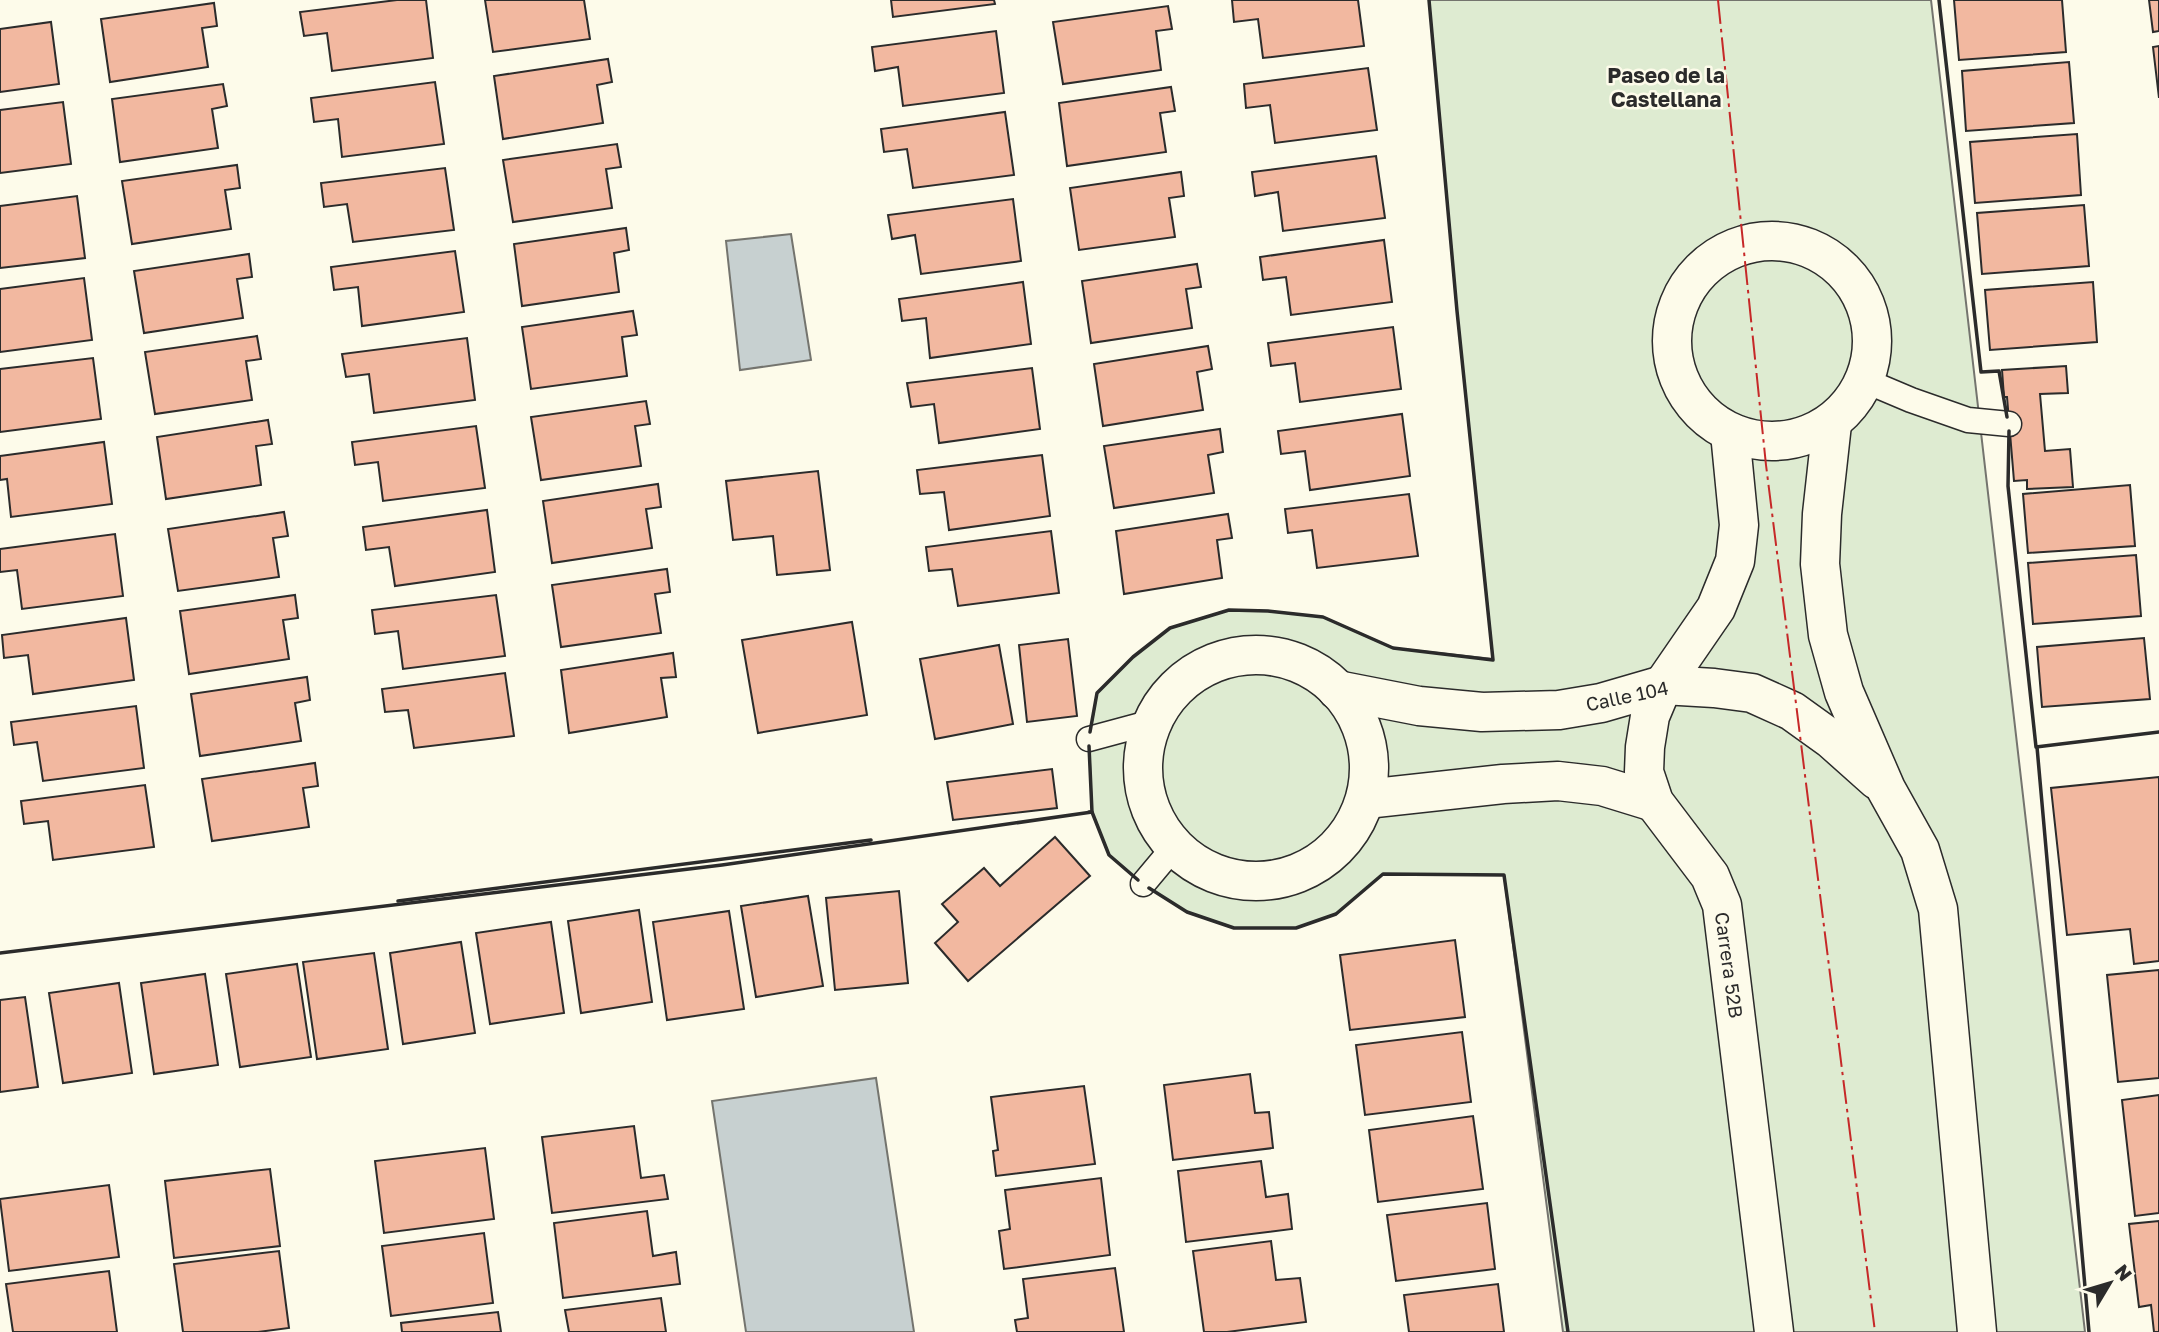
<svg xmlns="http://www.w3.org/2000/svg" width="2159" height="1332" viewBox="0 0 2159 1332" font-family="'Golos Text',sans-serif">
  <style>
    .green { fill: #deebd1; stroke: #74746e; stroke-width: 2 }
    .water { fill: #c7d0d0; stroke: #74746e; stroke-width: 2 }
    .building { fill: #f2b8a0; stroke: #2b2b2b; stroke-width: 2 }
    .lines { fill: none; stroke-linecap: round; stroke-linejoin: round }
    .service-casing { stroke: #2b2b2b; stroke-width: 27 }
    .minor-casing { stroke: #2b2b2b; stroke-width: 41 }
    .service { stroke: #fdfbea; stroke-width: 24 }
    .minor { stroke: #fdfbea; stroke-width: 38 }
    .wall { stroke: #2b2b2b; stroke-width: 3.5 }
    .power { stroke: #c62828; stroke-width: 2; stroke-dasharray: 24 5 3.5 5; stroke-linecap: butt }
    .labels { text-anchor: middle; stroke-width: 5; stroke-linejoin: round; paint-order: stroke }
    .street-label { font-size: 19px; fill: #2b2b2b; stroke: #fdfbea }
    .neighbourhood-label { font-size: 21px; font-weight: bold; fill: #2b2b2b; stroke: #fdfbea }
  </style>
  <rect width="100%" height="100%" fill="#fdfbea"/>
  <polygon class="green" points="1429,0 1931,0 2085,1332 1563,1332 1504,875 1383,874 1336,914 1296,928 1234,928 1187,912 1143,884 1109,855 1092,812 1089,739 1097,693 1133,657 1170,628 1229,610 1268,611 1323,617 1393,648 1493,659 1457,311"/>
  <g class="water">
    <polygon points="791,234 811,360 740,370 726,241"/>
    <polygon points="876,1078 914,1332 746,1332 712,1101"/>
  </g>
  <g class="building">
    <polygon points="397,0 426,0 433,58 332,71 327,33 304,36 300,12"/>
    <polygon points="485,0 584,0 590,39 493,52"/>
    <polygon points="891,0 994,0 995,4 893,17"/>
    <polygon points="1232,0 1358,0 1364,46 1263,58 1258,19 1234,22"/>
    <polygon points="1954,0 2062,0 2066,52 1959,60"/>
    <polygon points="2149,0 2159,0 2159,31 2153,32"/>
    <polygon points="214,3 217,26 202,28 208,67 110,82 101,19"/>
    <polygon points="1168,6 1172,29 1156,31 1161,70 1063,84 1053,22"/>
    <polygon points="51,22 59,84 0,92 0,29"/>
    <polygon points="996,31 1004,93 903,106 898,67 875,71 872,47"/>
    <polygon points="2159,46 2159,98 2153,47"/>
    <polygon points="608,59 612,82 597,85 603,123 503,139 494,76"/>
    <polygon points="2069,62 2074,123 1966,131 1962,71"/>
    <polygon points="1368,68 1377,130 1275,143 1270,105 1246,108 1244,84"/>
    <polygon points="435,82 444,144 342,157 338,119 314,122 311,98"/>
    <polygon points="223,84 227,106 212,109 218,148 120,162 112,99"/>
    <polygon points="1171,87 1175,111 1160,113 1166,152 1067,166 1059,103"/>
    <polygon points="63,102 71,164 0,173 0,110"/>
    <polygon points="1005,112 1014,175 913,188 907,149 884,152 881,129"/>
    <polygon points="2077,134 2081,195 1975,203 1970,142"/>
    <polygon points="617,144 621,167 606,169 612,208 513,222 503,160"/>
    <polygon points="1376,156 1385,218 1283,231 1278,192 1255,196 1252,172"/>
    <polygon points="237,165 240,188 225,190 231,229 132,244 122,181"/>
    <polygon points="445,168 454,230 353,242 347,204 324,207 321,183"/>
    <polygon points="1181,172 1184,196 1169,198 1175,237 1079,250 1070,188"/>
    <polygon points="77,196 85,258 0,268 0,206"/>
    <polygon points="1013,199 1021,261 921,274 915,235 892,239 888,215"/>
    <polygon points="2084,205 2089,266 1982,274 1977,213"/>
    <polygon points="626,228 629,250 614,253 619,292 522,306 514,244"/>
    <polygon points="1384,240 1392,302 1291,315 1286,277 1263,280 1260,257"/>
    <polygon points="455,251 464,312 362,326 358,287 334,290 331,267"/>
    <polygon points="249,254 252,277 237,279 243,318 144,333 134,271"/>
    <polygon points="1197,264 1201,287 1186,289 1192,328 1091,343 1082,281"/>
    <polygon points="84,278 92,340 0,352 0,289"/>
    <polygon points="1023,282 1031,344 930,358 926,318 902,321 899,299"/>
    <polygon points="2093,282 2097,342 1990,350 1985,290"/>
    <polygon points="633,311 637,335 622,337 627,376 531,389 522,327"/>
    <polygon points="1393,327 1401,389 1300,402 1295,363 1271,366 1268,343"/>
    <polygon points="257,336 261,359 246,361 252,400 155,414 145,352"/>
    <polygon points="467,338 475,400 374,413 369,374 346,377 342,354"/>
    <polygon points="1208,346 1212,369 1197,372 1203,410 1103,426 1094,364"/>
    <polygon points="93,358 101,419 0,432 0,369"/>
    <polygon points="2066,366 2068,393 2040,394 2045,451 2070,449 2073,487 2027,489 2027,480 2014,481 2007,397 2004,397 2002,370"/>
    <polygon points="1032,368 1040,429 939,443 934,404 911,407 907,383"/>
    <polygon points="646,401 650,424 635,426 641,466 541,480 531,417"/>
    <polygon points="1402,414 1410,476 1310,490 1305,451 1281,454 1278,431"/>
    <polygon points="268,420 272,444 256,446 261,485 166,499 157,437"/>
    <polygon points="476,426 485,488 383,501 378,462 355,465 352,442"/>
    <polygon points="1220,429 1223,452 1208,455 1214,493 1114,508 1104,446"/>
    <polygon points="104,442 112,504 11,517 7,479 0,480 0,456"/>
    <polygon points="1042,455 1050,516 949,530 944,492 920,494 917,470"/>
    <polygon points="818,471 830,570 777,575 773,536 733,540 726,481"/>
    <polygon points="658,484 661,507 646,509 652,548 552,563 543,501"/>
    <polygon points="2130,485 2135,546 2028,553 2023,494"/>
    <polygon points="1409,494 1418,556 1317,568 1312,530 1288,533 1285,509"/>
    <polygon points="487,510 495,572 395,586 389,547 366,550 363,527"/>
    <polygon points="284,512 288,536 273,538 279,577 178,591 168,529"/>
    <polygon points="1228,514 1232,538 1217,540 1222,578 1124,594 1116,531"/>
    <polygon points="1051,531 1059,593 958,606 952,569 929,571 926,547"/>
    <polygon points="115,534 123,596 22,609 17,570 0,572 0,549"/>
    <polygon points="2136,555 2141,616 2033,624 2028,563"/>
    <polygon points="667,569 670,592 655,594 661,633 561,647 552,585"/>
    <polygon points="295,595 298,618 283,620 289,659 189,674 180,611"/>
    <polygon points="496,595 505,656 403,669 398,631 375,634 372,610"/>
    <polygon points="126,618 134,680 33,694 28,655 4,658 2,635"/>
    <polygon points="852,622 867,715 758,733 742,640"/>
    <polygon points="2144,638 2150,699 2042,707 2037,647"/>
    <polygon points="1068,639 1077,716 1027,722 1019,645"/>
    <polygon points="999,645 1013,724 935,739 920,659"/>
    <polygon points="673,653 676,677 661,678 667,717 569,733 561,670"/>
    <polygon points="505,673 514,736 414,748 408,710 385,712 382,689"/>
    <polygon points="307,677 310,700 295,703 301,741 200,756 191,694"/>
    <polygon points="136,706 144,768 43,781 37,742 14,745 11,722"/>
    <polygon points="315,763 318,786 303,788 309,827 212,841 202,779"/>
    <polygon points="1052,769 1057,808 953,820 947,782"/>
    <polygon points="2159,777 2159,961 2134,964 2130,929 2067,935 2051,788"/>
    <polygon points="145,785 154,847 53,860 48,821 24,824 21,801"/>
    <polygon points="1055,837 1090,876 968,981 935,943 958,922 942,904 984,868 1000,886"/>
    <polygon points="899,891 908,983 835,990 826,898"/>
    <polygon points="808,896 823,986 756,997 741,906"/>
    <polygon points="639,910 652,1002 581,1013 568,921"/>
    <polygon points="729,911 744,1009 667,1020 653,922"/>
    <polygon points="551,922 564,1013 490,1024 476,933"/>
    <polygon points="1455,940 1465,1017 1350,1030 1340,955"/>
    <polygon points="461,942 475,1033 403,1044 390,953"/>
    <polygon points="374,953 388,1049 317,1059 303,962"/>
    <polygon points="297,964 311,1057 240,1067 226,974"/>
    <polygon points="2159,970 2159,1078 2118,1082 2107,975"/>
    <polygon points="205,974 218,1065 154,1074 141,983"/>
    <polygon points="119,983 132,1073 63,1083 49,993"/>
    <polygon points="25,997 38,1087 0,1092 0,1000"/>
    <polygon points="1462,1032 1471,1102 1365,1115 1356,1045"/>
    <polygon points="1250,1074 1255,1113 1269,1112 1273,1148 1173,1160 1164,1085"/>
    <polygon points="1084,1086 1095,1164 996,1176 993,1151 998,1150 991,1097"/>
    <polygon points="2159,1095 2159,1213 2135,1216 2122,1100"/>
    <polygon points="1473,1116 1483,1189 1378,1202 1369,1130"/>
    <polygon points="634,1126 641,1178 664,1175 668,1199 552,1213 542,1137"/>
    <polygon points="485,1148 494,1219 384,1233 375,1161"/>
    <polygon points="1261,1161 1266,1197 1288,1194 1292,1229 1186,1242 1178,1171"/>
    <polygon points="270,1169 280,1246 174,1258 165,1181"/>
    <polygon points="1101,1178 1110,1255 1004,1269 999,1231 1010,1229 1005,1190"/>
    <polygon points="109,1185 119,1257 9,1271 0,1199"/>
    <polygon points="1487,1203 1495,1269 1396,1281 1387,1215"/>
    <polygon points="647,1211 653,1256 676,1252 680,1284 563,1298 554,1223"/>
    <polygon points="2159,1221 2159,1332 2154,1332 2151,1305 2139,1307 2129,1224"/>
    <polygon points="484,1233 493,1303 391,1316 382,1246"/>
    <polygon points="1271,1241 1276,1280 1300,1278 1306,1322 1227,1332 1204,1332 1193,1251"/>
    <polygon points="279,1251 289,1328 258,1332 183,1332 174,1264"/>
    <polygon points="1115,1268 1124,1332 1017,1332 1015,1320 1028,1318 1023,1279"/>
    <polygon points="109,1271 117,1332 13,1332 6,1284"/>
    <polygon points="1498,1284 1504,1332 1409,1332 1404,1295"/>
    <polygon points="661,1298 666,1332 569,1332 565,1310"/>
    <polygon points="498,1312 501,1332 402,1332 401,1323"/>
  </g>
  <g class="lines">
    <defs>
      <g id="service">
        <polyline points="1866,381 1911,400 1968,420 2009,424"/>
        <polyline points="1089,739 1152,722"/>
        <polyline points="1143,884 1174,847"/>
      </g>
      <g id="minor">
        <circle cx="1772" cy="341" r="100"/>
        <polyline points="1832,424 1822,514 1820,564 1828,635 1844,692 1886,789 1920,850 1938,909 1977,1332"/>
        <polyline points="1730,433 1739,525 1735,561 1716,608 1663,685 1650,716 1645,747 1644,772 1654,802 1710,876 1722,905 1774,1332"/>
        <circle cx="1256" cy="768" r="113"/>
        <polyline points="1337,690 1419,706 1482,712 1559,710 1601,703 1663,685 1714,688 1752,693 1792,711 1831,739 1877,780"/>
        <polyline points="1366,799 1503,784 1558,781 1602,786 1654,802"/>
      </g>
    </defs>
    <use href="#service" class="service-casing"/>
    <use href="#minor" class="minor-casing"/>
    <use href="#service" class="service"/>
    <use href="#minor" class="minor"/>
    <g class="wall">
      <polyline points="1939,0 1981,372 1999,371 2007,417"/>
      <polyline points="2009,431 2008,486 2036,747 2159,732"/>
      <polyline points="1090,732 1097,693 1133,657 1170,628 1229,610 1268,611 1323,617 1393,648 1493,660 1457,311 1429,0"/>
      <polyline points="2037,747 2089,1332"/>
      <polyline points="1089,812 1092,812 1109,855 1138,880"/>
      <polyline points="1149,888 1187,912 1234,928 1296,928 1336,914 1383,874 1504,875 1568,1332"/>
      <polyline points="398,901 871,840"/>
      <polyline points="0,953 722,865 1092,812 1089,746"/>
    </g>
    <polyline class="power" points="1718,0 1766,465 1875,1332"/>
  </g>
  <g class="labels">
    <g class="street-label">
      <text transform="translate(1627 696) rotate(-12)" y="7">Calle 104</text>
      <text transform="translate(1729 965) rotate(82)" y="7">Carrera 52B</text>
    </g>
    <g class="neighbourhood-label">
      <text x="1666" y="83">Paseo de la<tspan x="1666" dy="24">Castellana</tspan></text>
    </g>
  </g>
  <g transform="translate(2110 1283) rotate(52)" stroke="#fdfbea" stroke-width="5" paint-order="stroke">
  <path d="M0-5L12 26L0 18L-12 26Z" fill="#2b2b2b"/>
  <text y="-10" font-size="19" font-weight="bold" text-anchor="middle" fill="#2b2b2b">N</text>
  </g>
</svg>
